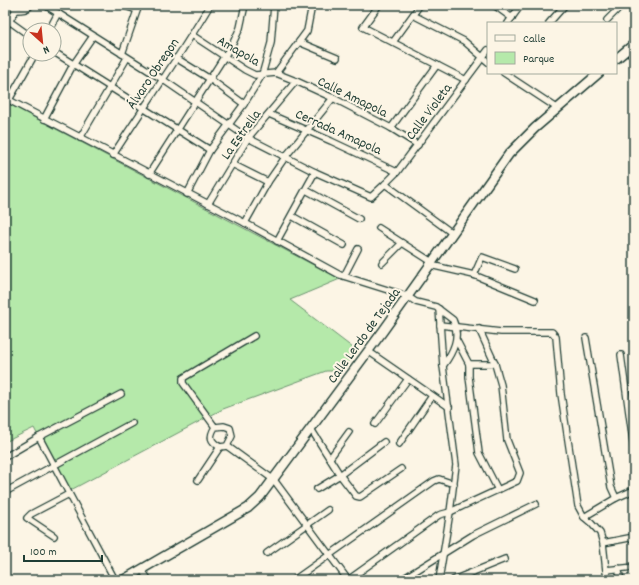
<svg xmlns="http://www.w3.org/2000/svg" width="639" height="585" viewBox="0 0 639 585" font-family="Dekko,sans-serif">
  <style>
    .green { fill: #b5e9aa; stroke: #6a936f }
    .lines { fill: none; stroke-linecap: round; stroke-linejoin: round }
    .minor-casing { stroke: #1f3d34; stroke-width: 8 }
    .secondary-casing { stroke: #1f3d34; stroke-width: 11 }
    .minor { stroke: #fcf5e5; stroke-width: 5.5 }
    .secondary { stroke: #fcf5e5; stroke-width: 8 }
    .labels { text-anchor: middle; stroke-width: 4; stroke-linejoin: round; paint-order: stroke }
    .street-label { font-size: 14px; fill: #1f3d34; stroke: #fcf5e5 }
  </style>
  <rect width="100%" height="100%" fill="#fcf5e5"/>
  <filter id="ink" filterUnits="userSpaceOnUse"><feTurbulence type="fractalNoise" baseFrequency=".025" numOctaves="2"/><feDisplacementMap in="SourceGraphic" scale="8" xChannelSelector="R" yChannelSelector="G"/><feConvolveMatrix kernelMatrix="1 2 1 2 8 2 1 2 1" color-interpolation-filters="sRGB"/></filter>
  <g filter="url(#ink)">
    <polygon class="green" points="5,102 340,279 290,300 357,351 342,371 326,371 223,409 67,492 34,428 5,442"/>
    <g class="lines">
      <defs>
        <g id="minor">
          <path d="M12,5L16,10C22,10 27,10 31,5"/>
          <polyline points="45,5 162,79 248,138 315,172 371,197 385,184 397,172 488,50"/>
          <polyline points="121,5 137,10"/>
          <polyline points="379,5 363,27 466,80"/>
          <polyline points="494,5 512,18"/>
          <polyline points="633,5 634,6"/>
          <polyline points="413,15 464,41 488,62"/>
          <polyline points="5,18 30,36"/>
          <polyline points="607,20 622,5"/>
          <polyline points="508,23 521,5"/>
          <polyline points="549,23 565,5"/>
          <polyline points="5,28 16,10"/>
          <polyline points="49,30 58,13"/>
          <polyline points="192,35 245,70 255,75 276,73 296,81 333,98 391,128 418,145"/>
          <polyline points="299,42 337,58"/>
          <polyline points="393,42 420,5"/>
          <polyline points="54,52 210,150"/>
          <polyline points="122,54 139,5"/>
          <polyline points="176,58 210,79 244,104"/>
          <polyline points="276,73 307,31 312,5"/>
          <polyline points="504,73 557,108"/>
          <path d="M5,98L245,223L340,275L407,296L416,302L436,307L453,320C461,337 453,352 443,366"/>
          <polyline points="9,100 35,54"/>
          <polyline points="269,114 331,141 397,172"/>
          <polyline points="44,119 73,65 93,36"/>
          <polyline points="391,128 437,65"/>
          <polyline points="80,138 127,58"/>
          <path d="M113,155C145,105 180,56 210,5"/>
          <polyline points="232,164 268,182"/>
          <polyline points="149,174 233,43 240,28 245,5"/>
          <polyline points="385,184 452,233"/>
          <polyline points="306,190 359,219"/>
          <polyline points="187,194 210,150 244,104 262,75 271,43 274,5"/>
          <polyline points="208,204 248,138 296,81"/>
          <polyline points="292,216 344,245"/>
          <polyline points="245,223 268,182 286,156 333,98"/>
          <polyline points="379,228 432,262"/>
          <polyline points="277,241 315,172"/>
          <polyline points="382,263 402,243"/>
          <polyline points="430,265 474,275 535,300"/>
          <polyline points="474,275 482,257 515,269"/>
          <polyline points="344,276 358,249"/>
          <polyline points="439,309 443,366 456,465 450,512 439,580"/>
          <polyline points="440,325 501,332 552,332 556,337 561,394 578,506 584,517 591,523 600,533 603,543 607,580"/>
          <polyline points="586,338 611,487 616,498"/>
          <polyline points="457,341 469,364 469,377 479,453 498,490"/>
          <polyline points="368,351 449,407"/>
          <polyline points="621,355 634,449"/>
          <polyline points="469,364 495,364"/>
          <polyline points="375,424 408,379"/>
          <path d="M215,427C209,437 210,441 220,447L227,446L232,436L230,428L224,426L215,427L183,383V378L254,336"/>
          <polyline points="311,429 340,475 356,496 360,497 401,469"/>
          <polyline points="39,437 115,580"/>
          <polyline points="399,444 432,396"/>
          <polyline points="227,446 274,480 348,580"/>
          <polyline points="5,457 39,437 121,394"/>
          <polyline points="330,458 349,432"/>
          <polyline points="198,480 220,447"/>
          <polyline points="317,489 340,475 384,442"/>
          <polyline points="5,492 132,423"/>
          <polyline points="584,517 616,498 634,490"/>
          <polyline points="54,536 27,518 31,514 69,494"/>
          <polyline points="603,543 634,537"/>
          <polyline points="267,553 328,510"/>
          <polyline points="618,568 621,580"/>
          <polyline points="141,569 149,580"/>
          <polyline points="606,570 634,567"/>
          <polyline points="294,580 434,481 439,479 454,484"/>
          <polyline points="348,580 439,515 450,512 517,481 520,473 507,440 501,385 495,364 479,329"/>
          <polyline points="401,580 473,535 536,504"/>
          <polyline points="453,580 505,559"/>
        </g>
        <g id="secondary">
          <polyline points="616,59 634,44"/>
          <polyline points="123,580 248,508 260,497 383,331 509,154 535,128 599,73"/>
        </g>
      </defs>
      <use href="#minor" class="minor-casing"/>
      <use href="#secondary" class="secondary-casing"/>
      <use href="#minor" class="minor"/>
      <use href="#secondary" class="secondary"/>
    </g>
  </g>
  <g class="labels">
    <g class="street-label">
      <text transform="translate(239 50) rotate(30)" y="5">Amapola</text>
      <text transform="translate(152 73) rotate(-56)" y="5">Álvaro Obregon</text>
      <text transform="translate(353 96) rotate(26)" y="5">Calle Amapola</text>
      <text transform="translate(428 111) rotate(-53)" y="5">Calle Violeta</text>
      <text transform="translate(339 131) rotate(24)" y="5">Cerrada Amapola</text>
      <text transform="translate(240 134) rotate(-54)" y="5">La Estrella</text>
      <text transform="translate(363 335) rotate(-54)" y="5">Calle Lerdo de Tejada</text>
    </g>
  </g>
  <rect width="639" height="585" fill="none" stroke="#fcf5e5" stroke-width="20"/>
  <rect x="10" y="10" width="619" height="565" fill="none" stroke="#1f3d34" stroke-width="1.5" filter="url(#ink)"/>
  <rect x="487" y="22" width="130" height="52" fill="#fcf5e5" stroke="#a4ab9e"/>
  <rect x="495" y="35" width="20" height="6" fill="#fcf5e5" stroke="#a4ab9e"/>
  <text x="523" y="42" font-size="12" fill="#1f3d34">Calle</text>
  <rect x="495" y="52" width="20" height="12" fill="#b5e9aa" stroke="#a4ab9e"/>
  <text x="523" y="62" font-size="12" fill="#1f3d34">Parque</text>
  <g transform="translate(42 42) rotate(153)"><circle r="19" fill="#fcf5e5" stroke="#a4ab9e"/>
  <path d="M0-3L7 15L0 10L-7 15Z" fill="#c8321e"/>
  <text y="-6" font-size="11" font-weight="bold" text-anchor="middle" fill="#1f3d34">N</text>
  </g>
  <path d="M24 555v6h78v-6" fill="none" stroke="#1f3d34" stroke-width="2"/>
  <text x="30" y="555" font-size="12" fill="#1f3d34" stroke="#fcf5e5" stroke-width="3" paint-order="stroke">100 m</text>
</svg>
